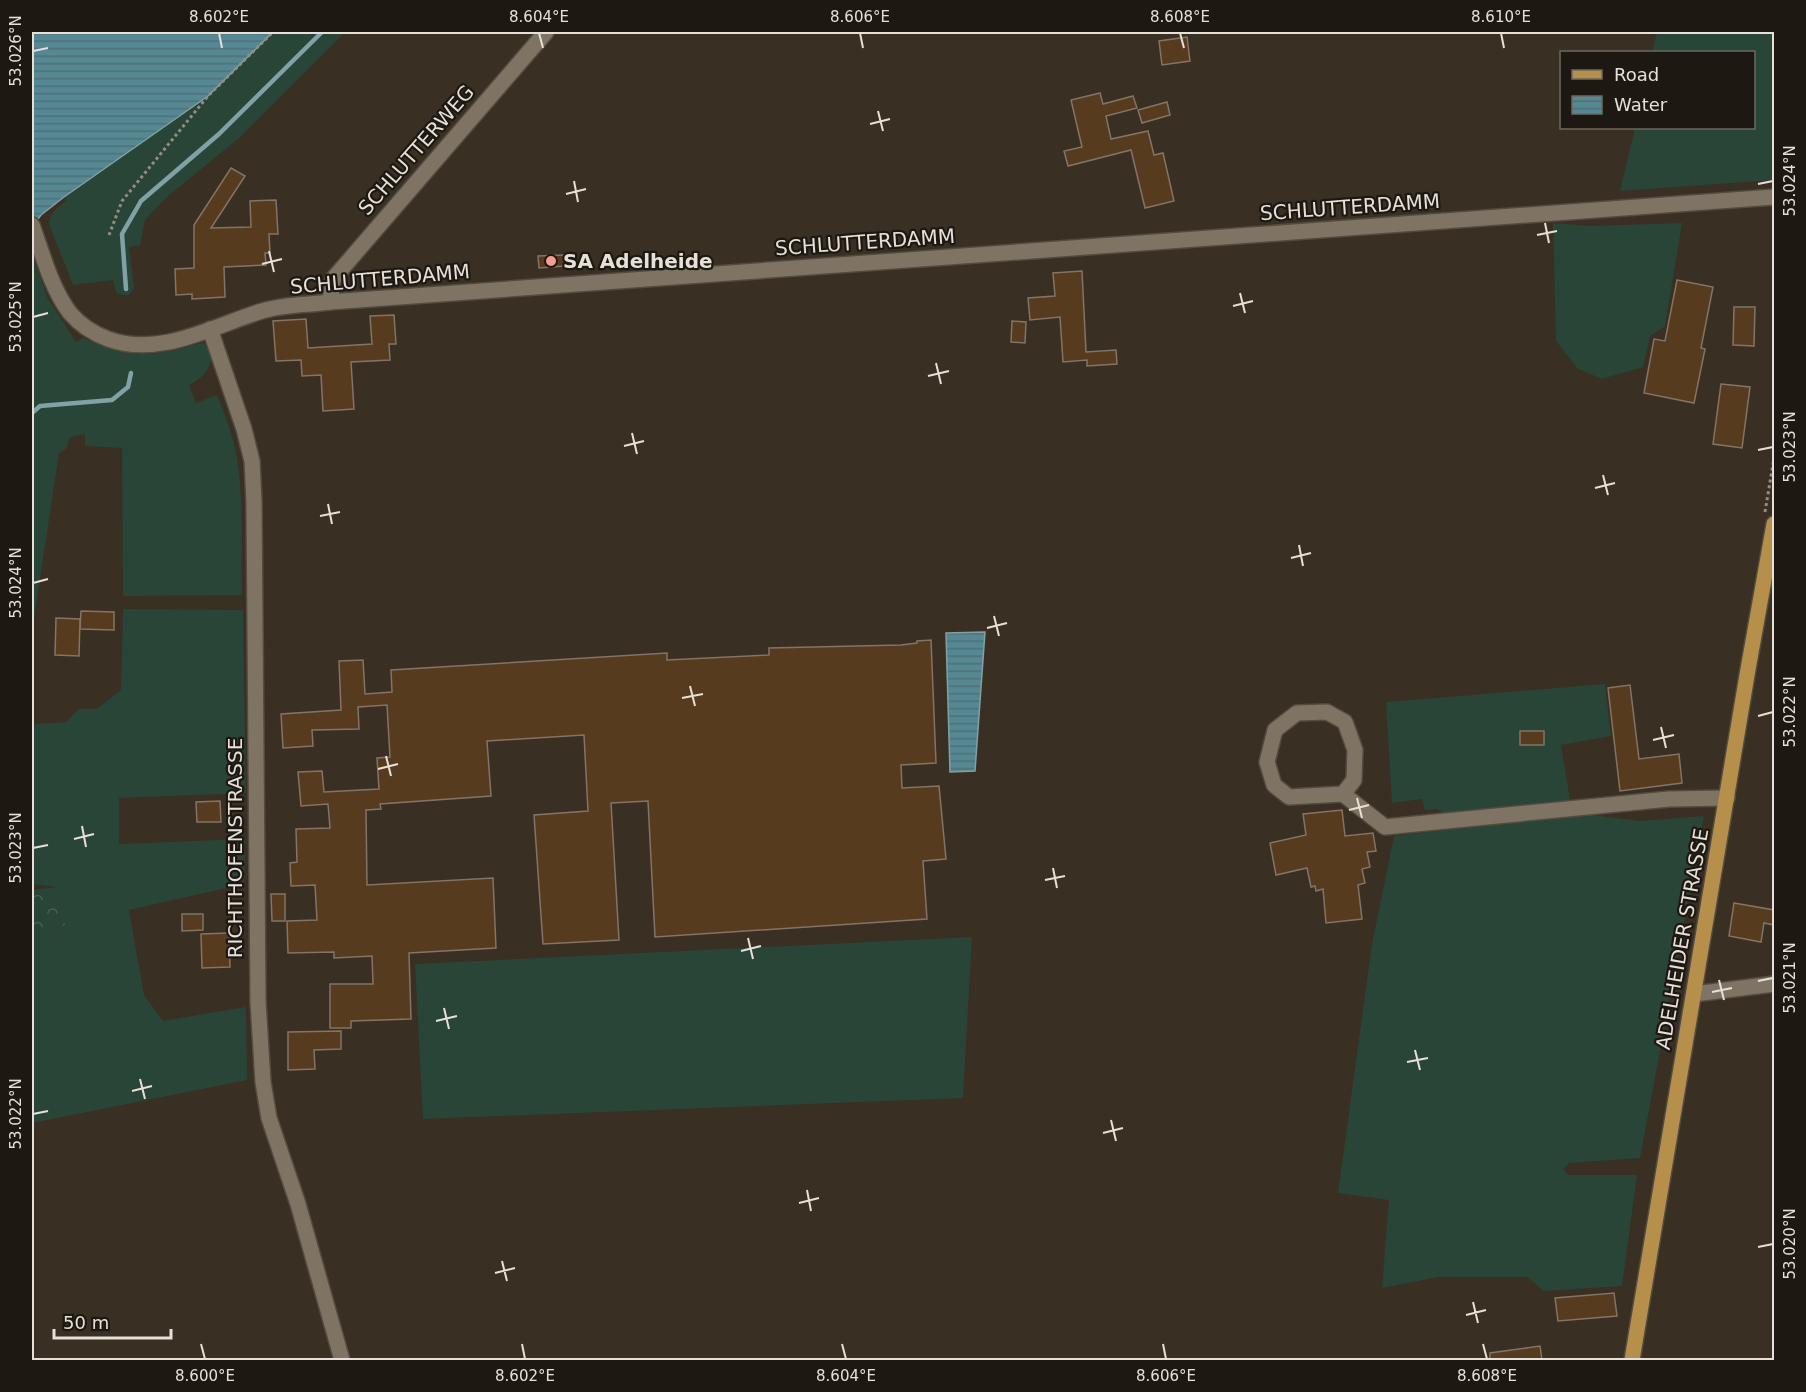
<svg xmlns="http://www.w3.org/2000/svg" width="1806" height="1392" viewBox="0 0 1806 1392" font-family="'DejaVu Sans',sans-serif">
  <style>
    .grass { fill: #294537 }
    .forest { fill: url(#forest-crowns) }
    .water { fill: url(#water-rules); stroke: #80a2a7; stroke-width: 1.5 }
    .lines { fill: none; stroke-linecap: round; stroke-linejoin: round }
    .stream { stroke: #80a2a7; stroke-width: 4.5 }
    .building { fill: #563b1e; stroke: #837467; stroke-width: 1.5 }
    .minor-casing { stroke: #534b40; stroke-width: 18 }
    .major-casing { stroke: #534b40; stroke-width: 18 }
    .path { stroke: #958d83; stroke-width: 3; stroke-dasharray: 3 3; stroke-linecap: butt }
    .minor { stroke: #7f7464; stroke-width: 15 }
    .major { stroke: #b6904b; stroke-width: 15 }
    .ticks { fill: none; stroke: #e6e0d8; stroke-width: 2 }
    .poi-dot { fill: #f59d8e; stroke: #1d1812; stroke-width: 2 }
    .labels { text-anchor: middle; stroke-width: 4.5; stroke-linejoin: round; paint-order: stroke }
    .street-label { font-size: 20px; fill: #e6e0d8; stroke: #1d1812 }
    .poi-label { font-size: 20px; font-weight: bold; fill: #e6e0d8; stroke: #1d1812; text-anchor: start }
    .neatline { fill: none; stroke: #e6e0d8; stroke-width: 2 }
    .ticks-label { font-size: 15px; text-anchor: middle; fill: #e6e0d8 }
  </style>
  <defs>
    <pattern id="forest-crowns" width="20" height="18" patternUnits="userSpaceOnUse" patternTransform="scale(1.5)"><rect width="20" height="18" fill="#294537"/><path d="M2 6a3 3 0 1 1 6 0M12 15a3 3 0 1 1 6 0" fill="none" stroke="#486053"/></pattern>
    <pattern id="water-rules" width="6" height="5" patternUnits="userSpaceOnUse" patternTransform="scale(1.5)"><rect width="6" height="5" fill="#558892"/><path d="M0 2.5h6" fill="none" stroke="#4f7076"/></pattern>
  </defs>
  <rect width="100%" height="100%" fill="#392f22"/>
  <g class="grass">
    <path d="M32,32H345L238,139L168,196L145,220L140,245L129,247L134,288L129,295H122L116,292L113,280L73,285L49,224C49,212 59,207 67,200L61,193Z"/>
    <polygon points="1657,32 1774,32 1774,180 1620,191 1635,128 1754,128 1754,52 1652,52"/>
    <polygon points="1553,223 1591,226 1682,223 1665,326 1650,336 1643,367 1602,379 1578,369 1556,341"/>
    <path d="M32,254L48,299L76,342L84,338C115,353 137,358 171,351C183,349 192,344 204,343L212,356C209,372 202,378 189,385L196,403L217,395C225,415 233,435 237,457C244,502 241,550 242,595L123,596L122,448L85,446V434L70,437L66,449L59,453L32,632Z"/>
    <polygon points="123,609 243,610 246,793 119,798 119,844 245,839 244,884 129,910 144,995 163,1021 246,1007 247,1080 32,1123 32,936 64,925 57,887 32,884 32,741 35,724 66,722 79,709 97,709 121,690"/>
    <polygon points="1605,684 1611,736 1561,745 1570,800 1451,816 1437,809 1425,810 1422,799 1392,803 1386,702"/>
    <polygon points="1583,814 1641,821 1704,816 1640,1158 1569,1163 1563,1169 1569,1175 1637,1175 1622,1286 1544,1291 1527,1277 1438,1277 1382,1288 1389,1200 1338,1193 1372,944 1394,836"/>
    <polygon points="972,937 963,1098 423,1119 415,964"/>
  </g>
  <polygon class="forest" points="57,887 65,925 32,936 32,890"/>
  <g class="water">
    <polygon points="32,32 273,32 208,96 64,197 41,215 32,227"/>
    <polygon points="985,632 975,771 950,772 946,633"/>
  </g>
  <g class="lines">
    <g class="stream">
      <polyline points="126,289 122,234 141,201 219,134 322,32"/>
      <polyline points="32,413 40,406 112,400 128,387 131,373"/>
    </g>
  </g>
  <g class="building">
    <polygon points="1187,37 1190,61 1162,65 1159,41"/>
    <polygon points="1100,93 1103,104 1133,96 1137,108 1106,116 1111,139 1148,131 1154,155 1163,153 1174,201 1145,208 1131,150 1068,166 1064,151 1082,147 1071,100"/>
    <polygon points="1167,102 1170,115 1142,123 1138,110"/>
    <polygon points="231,168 245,176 211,228 251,227 250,201 276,200 278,234 269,234 270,253 265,253 266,265 224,267 225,297 192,299 192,294 176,295 175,269 194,268 194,225"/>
    <polygon points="564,255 564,266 539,268 538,256"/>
    <polygon points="1082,271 1086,352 1116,350 1117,364 1087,366 1087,360 1063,362 1060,317 1030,320 1028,298 1055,296 1053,273"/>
    <polygon points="1677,280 1713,287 1701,348 1705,349 1694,403 1644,393 1654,339 1665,341"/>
    <polygon points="1734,307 1755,307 1754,346 1733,345"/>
    <polygon points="394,315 396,344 389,344 390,360 351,362 354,409 323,411 321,375 302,376 301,360 276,361 273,321 306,319 308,348 372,344 370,316"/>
    <polygon points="1012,321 1026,322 1025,343 1011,342"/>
    <polygon points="1721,384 1750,387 1742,448 1713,444"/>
    <polygon points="81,611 114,612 114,630 80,629"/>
    <polygon points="56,618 80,619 79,656 55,655"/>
    <polygon points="931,640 936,763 901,765 902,788 939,786 946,859 923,861 927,919 655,937 648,801 611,803 619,940 543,944 534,815 588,811 584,735 487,741 491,796 380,804 381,809 366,810 367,885 493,878 496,948 409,953 411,1019 351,1021 351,1028 330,1028 330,984 373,984 372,956 334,958 334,952 288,953 287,921 317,920 315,885 291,886 290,863 297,862 296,829 330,828 328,804 301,806 298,772 322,771 324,792 379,789 377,758 390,757 387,705 358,707 359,729 312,730 313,746 283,748 281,714 341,710 339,661 363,660 365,694 392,692 391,670 667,653 667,660 769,655 769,648 901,645 917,643 917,641"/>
    <polygon points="1630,685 1639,759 1679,754 1682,783 1620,791 1608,688"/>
    <rect x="1520" y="731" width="24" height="14"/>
    <polygon points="220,801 221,822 197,822 196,802"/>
    <polygon points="1342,810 1345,836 1373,833 1376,851 1367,852 1370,867 1362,869 1365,883 1358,885 1362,919 1326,923 1323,889 1316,891 1315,886 1311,887 1307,868 1276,875 1270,843 1306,835 1303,814"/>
    <polygon points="271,894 285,894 285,921 272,921"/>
    <polygon points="1734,903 1774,910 1774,925 1764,923 1761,942 1729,936"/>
    <polygon points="182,914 203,914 203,930 182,931"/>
    <polygon points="229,933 230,967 202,968 201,934"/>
    <polygon points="341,1031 341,1049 314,1050 315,1069 288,1070 288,1032"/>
    <polygon points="1614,1293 1617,1316 1558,1321 1555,1298"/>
    <polygon points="1540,1346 1542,1360 1490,1360 1490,1353"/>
  </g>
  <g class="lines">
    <defs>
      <g id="minor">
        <path d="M32,225C43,255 51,288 70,313C81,326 92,333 108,339C160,358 213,326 262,311C283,304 309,305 330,302L1774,197"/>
        <polyline points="330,302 333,279 546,32"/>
        <polyline points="210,329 244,429 252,461 254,501 258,1002 263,1082 269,1118 298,1204 342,1360"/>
        <polyline points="1343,794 1354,780 1355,750 1345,722 1327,712 1297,713 1275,730 1267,762 1274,785 1289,797 1343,794 1385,827 1669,799 1727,798"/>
        <polyline points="1694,994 1774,984"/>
      </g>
      <polyline id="major" points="1632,1360 1747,675 1774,524"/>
    </defs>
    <use href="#minor" class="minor-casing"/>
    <use href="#major" class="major-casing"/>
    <g class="path">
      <polyline points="109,235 122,201 208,96 273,32"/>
      <polyline points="1765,512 1774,458"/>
    </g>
    <use href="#minor" class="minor"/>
    <use href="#major" class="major"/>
  </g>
  <path class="ticks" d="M219,33L222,48M539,33L543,48M860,33L863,48M1180,33L1184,48M1501,33L1504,48M33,51L48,48M878,111L883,131M870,124L890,119M574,181L578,202M1758,184L1773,181M566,194L586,189M1545,223L1549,243M1537,235L1557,231M269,251L274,272M262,264L282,259M1240,293L1245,313M1233,306L1253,301M33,317L48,313M936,363L941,384M928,376L949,371M632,433L637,454M624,446L644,441M1758,450L1773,447M1603,475L1608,495M1595,488L1615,483M328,504L332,524M320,516L340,512M1299,545L1303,566M1291,558L1311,553M33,583L48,579M994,616L999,636M987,628L1007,623M690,686L695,706M682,698L703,694M1758,716L1773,712M1661,727L1666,748M1653,740L1674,735M386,756L391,776M378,769L398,764M1357,798L1362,818M1349,810L1369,805M82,826L86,847M74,839L94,834M33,848L48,845M1053,868L1057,888M1045,880L1065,876M748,938L753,959M741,951L761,946M1719,980L1724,1000M1758,981L1773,978M1712,992L1732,988M444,1008L449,1029M436,1021L457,1016M1415,1050L1420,1070M1407,1062L1428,1058M140,1079L145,1099M132,1091L152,1086M33,1114L48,1111M1111,1120L1116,1141M1103,1133L1123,1128M807,1190L811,1211M799,1203L819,1198M1758,1247L1773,1244M502,1261L507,1281M495,1273L515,1268M1473,1302L1478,1323M1466,1315L1486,1310M201,1344L205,1359M522,1344L525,1359M842,1344L846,1359M1163,1344L1166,1359M1483,1344L1487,1359"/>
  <circle class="poi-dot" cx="551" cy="261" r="6"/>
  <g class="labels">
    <g class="street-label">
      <text transform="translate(416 150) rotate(-49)" y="7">SCHLUTTERWEG</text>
      <text transform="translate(1350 207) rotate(-4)" y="7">SCHLUTTERDAMM</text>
      <text transform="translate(865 242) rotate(-4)" y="7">SCHLUTTERDAMM</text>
      <text transform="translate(380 279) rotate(-5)" y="7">SCHLUTTERDAMM</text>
      <text transform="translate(235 848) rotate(-90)" y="7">RICHTHOFENSTRASSE</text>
      <text transform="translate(1682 939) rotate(-80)" y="7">ADELHEIDER STRASSE</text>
    </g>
    <g class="poi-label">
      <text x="563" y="268">SA Adelheide</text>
    </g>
  </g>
  <rect width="1806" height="1392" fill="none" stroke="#1d1812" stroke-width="66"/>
  <rect x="1560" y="51" width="195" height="78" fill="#1d1812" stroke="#6d6861" stroke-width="1.5"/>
  <rect x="1572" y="70" width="30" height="9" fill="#b6904b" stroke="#6d6861" stroke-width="1.5"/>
  <text x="1614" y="81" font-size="18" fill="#e6e0d8">Road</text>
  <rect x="1572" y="96" width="30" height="18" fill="url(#water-rules)" stroke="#6d6861" stroke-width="1.5"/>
  <text x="1614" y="111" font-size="18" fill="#e6e0d8">Water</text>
  <path d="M54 1329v9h117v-9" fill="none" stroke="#e6e0d8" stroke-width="3"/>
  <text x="63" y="1329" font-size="18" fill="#e6e0d8" stroke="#1d1812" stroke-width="4.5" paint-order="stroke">50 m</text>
  <rect x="33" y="33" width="1740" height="1326" class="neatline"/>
  <g class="ticks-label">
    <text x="219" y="22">8.602°E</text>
    <text x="539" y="22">8.604°E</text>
    <text x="860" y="22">8.606°E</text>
    <text x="1180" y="22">8.608°E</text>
    <text x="1501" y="22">8.610°E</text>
    <text transform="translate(16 51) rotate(-90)" y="5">53.026°N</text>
    <text transform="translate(1790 181) rotate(-90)" y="5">53.024°N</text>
    <text transform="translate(16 317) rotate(-90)" y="5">53.025°N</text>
    <text transform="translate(1790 447) rotate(-90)" y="5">53.023°N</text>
    <text transform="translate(16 583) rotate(-90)" y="5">53.024°N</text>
    <text transform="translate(1790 712) rotate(-90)" y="5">53.022°N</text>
    <text transform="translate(16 848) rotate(-90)" y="5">53.023°N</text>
    <text transform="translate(1790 978) rotate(-90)" y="5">53.021°N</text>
    <text transform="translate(16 1114) rotate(-90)" y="5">53.022°N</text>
    <text transform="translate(1790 1244) rotate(-90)" y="5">53.020°N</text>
    <text x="205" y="1381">8.600°E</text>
    <text x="525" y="1381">8.602°E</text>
    <text x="846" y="1381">8.604°E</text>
    <text x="1166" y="1381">8.606°E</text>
    <text x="1487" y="1381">8.608°E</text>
  </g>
</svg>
